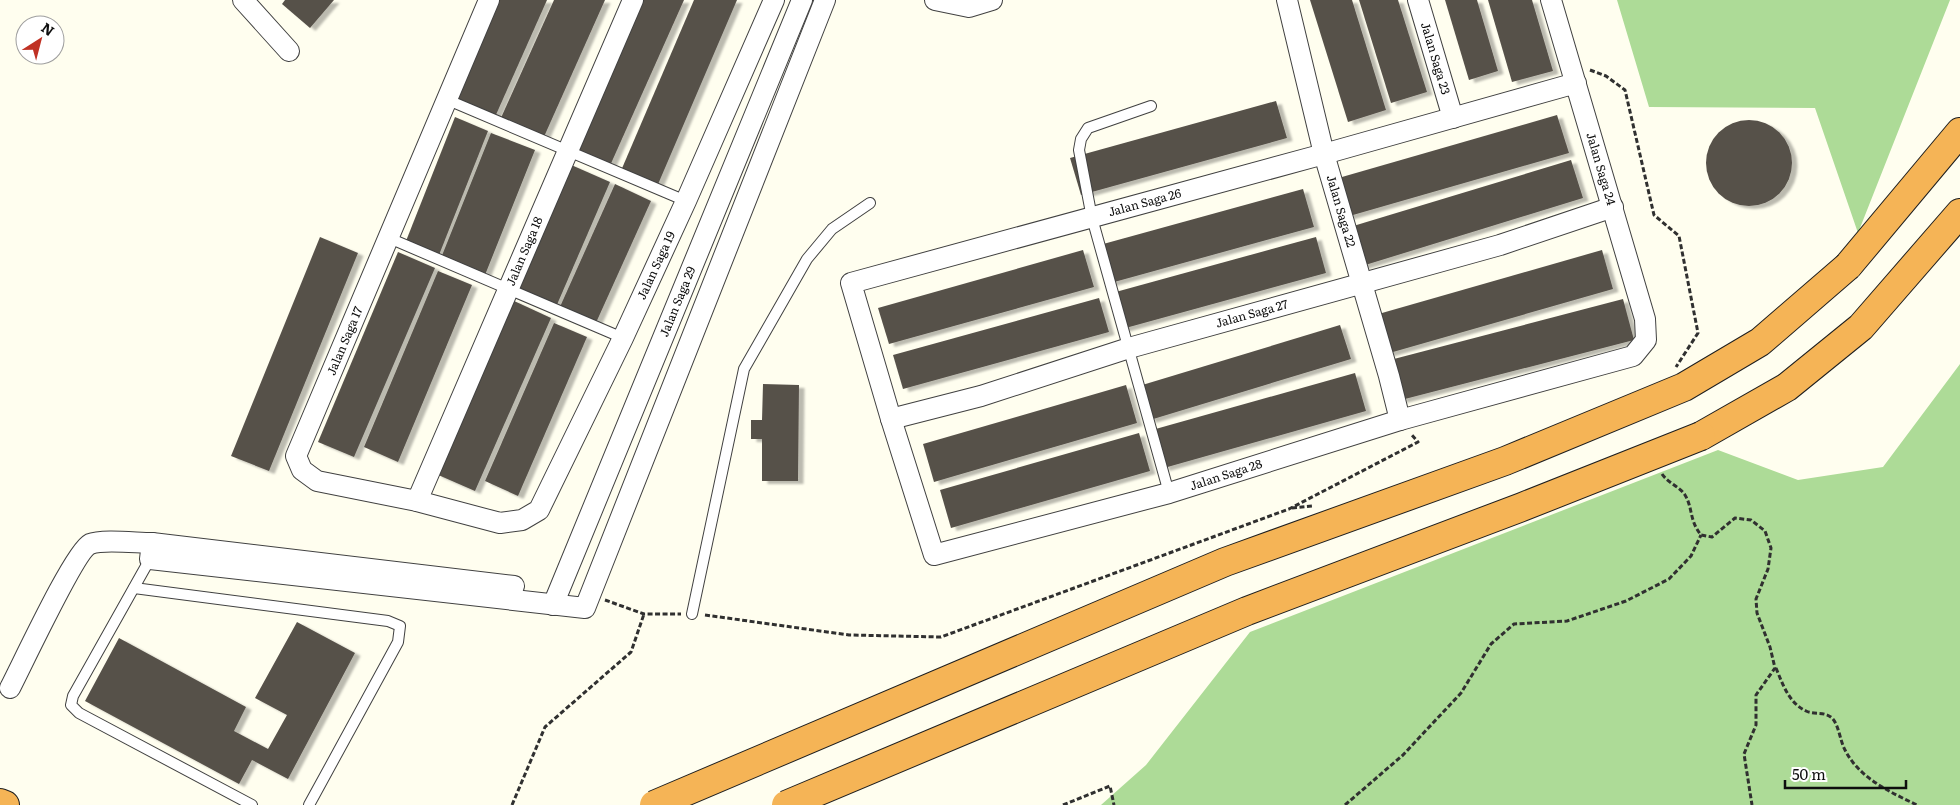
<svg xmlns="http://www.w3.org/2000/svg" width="1960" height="805" viewBox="0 0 1960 805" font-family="Literata,serif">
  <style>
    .forest { fill: #addb97 }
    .building { fill: #57514a; filter: url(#shadow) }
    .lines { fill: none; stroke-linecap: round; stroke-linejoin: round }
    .service-casing { stroke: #414141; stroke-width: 12 }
    .minor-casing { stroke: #414141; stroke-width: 22 }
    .motorway-casing { stroke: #1f1f1f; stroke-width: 30 }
    .path { stroke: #303030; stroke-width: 3; stroke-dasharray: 5 2.5; stroke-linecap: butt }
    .service { stroke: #fff; stroke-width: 10 }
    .minor { stroke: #fff; stroke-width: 20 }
    .motorway { stroke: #f5b456; stroke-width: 28 }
    .motorway-bridge-casing { stroke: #1f1f1f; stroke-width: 30; stroke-linecap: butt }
    .motorway-bridge { stroke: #f5b456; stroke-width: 28 }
    .labels { text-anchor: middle; stroke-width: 5; stroke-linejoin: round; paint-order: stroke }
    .street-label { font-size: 12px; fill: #0e0e0e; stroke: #fff }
  </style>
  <defs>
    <filter id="shadow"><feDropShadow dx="5.5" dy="3" stdDeviation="1" flood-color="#0004"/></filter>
  </defs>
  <rect width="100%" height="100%" fill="#fffeef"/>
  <g class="forest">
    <polygon points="1617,0 1950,0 1858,233 1815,108 1649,107"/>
    <polygon points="1960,364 1960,805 1101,805 1146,765 1250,632 1718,450 1798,480 1883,467"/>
  </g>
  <g class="building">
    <polygon points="285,0 334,0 310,28 282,4"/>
    <polygon points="495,0 547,0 495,117 452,98"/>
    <polygon points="554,0 605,0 543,139 500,120"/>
    <polygon points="640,0 684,0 609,168 573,152"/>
    <polygon points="694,0 737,0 656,189 620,173"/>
    <polygon points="1310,0 1352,0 1386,110 1348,122"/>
    <polygon points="1359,0 1398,0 1427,92 1391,103"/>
    <polygon points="1445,0 1477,0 1498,71 1469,80"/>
    <polygon points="1488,0 1532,0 1553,71 1512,82"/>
    <polygon points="1276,101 1287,138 1081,195 1070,158"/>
    <polygon points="1557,115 1569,153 1346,217 1335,179"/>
    <polygon points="455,117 488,131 439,255 406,241"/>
    <circle cx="1749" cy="163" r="43"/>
    <polygon points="491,133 535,150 485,275 441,258"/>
    <polygon points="1571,160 1583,198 1362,266 1350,227"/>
    <polygon points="569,164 610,182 556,307 515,288"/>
    <polygon points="615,184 651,201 595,325 559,309"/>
    <polygon points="1303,189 1314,227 1107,284 1096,246"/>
    <polygon points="320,237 358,253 269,471 231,456"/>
    <polygon points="1316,237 1326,273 1122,329 1112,293"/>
    <polygon points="1083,250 1094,287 889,344 878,308"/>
    <polygon points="1602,250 1613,289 1386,354 1375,315"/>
    <polygon points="398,252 435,268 354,457 318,442"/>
    <polygon points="438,271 472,285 398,462 364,447"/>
    <polygon points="1099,298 1109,332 903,389 893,355"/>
    <polygon points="1623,299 1634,340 1401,400 1390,360"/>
    <polygon points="512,300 551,318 475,491 436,474"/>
    <polygon points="554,323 587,337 518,496 485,481"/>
    <polygon points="1340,325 1351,359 1150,420 1139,386"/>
    <polygon points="1355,373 1366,411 1164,468 1152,430"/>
    <polygon points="763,384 799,385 798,481 762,481 762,439 751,439 751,420 762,420"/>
    <polygon points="1126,385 1137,423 934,482 923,444"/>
    <polygon points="1139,433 1150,471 951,528 940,490"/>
    <polygon points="297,622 355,653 288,779 252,760 239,784 85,701 119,638 246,707 234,731 268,749 287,715 255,698"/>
  </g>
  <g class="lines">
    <defs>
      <g id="service">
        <polyline points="448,100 686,201"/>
        <polyline points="1151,106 1088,128 1081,139 1079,150 1092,218 1169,493"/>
        <polyline points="389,238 623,338"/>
        <polyline points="150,559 73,696 71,705 79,713 252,805"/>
        <polyline points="134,588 388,621 400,626 398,642 309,805"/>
        <polyline points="692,614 744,369 807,259 832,229 870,203"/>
      </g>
      <g id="minor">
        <polyline points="243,0 289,51"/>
        <path id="s1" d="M489,0L296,456L302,470L317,481L417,501L500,523L522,520L539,510L623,338L686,201L774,0"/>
        <polyline points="935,0 969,7 992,0"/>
        <path id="s2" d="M1287,0L1324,154L1389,376L1400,420"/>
        <path id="s3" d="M1418,0L1453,118"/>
        <path id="s4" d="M1551,0L1645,319L1646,340L1633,356L1400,420L1169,493L934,555L891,419L851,283L1324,154L1576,83"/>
        <path id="s5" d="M891,419L981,396L1129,348L1500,245L1613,207"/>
        <path id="s6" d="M417,501L633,0"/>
        <polyline points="152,543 150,559 585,608 825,0"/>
        <path id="s7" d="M553,605L802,0"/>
        <path d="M10,688C22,665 75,551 90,544C102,539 137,543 152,543L514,586"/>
      </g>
      <g id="motorway">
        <polyline points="1848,266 1960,132"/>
        <polyline points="1701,436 1787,387 1861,327 1960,213"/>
        <polyline points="0,803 5,805"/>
      </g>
    </defs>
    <use href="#service" class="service-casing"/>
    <use href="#minor" class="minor-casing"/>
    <use href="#motorway" class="motorway-casing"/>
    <g class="path">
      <polyline points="1590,70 1606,76 1625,90 1654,215 1679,236 1698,333 1676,367"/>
      <path d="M1662,474C1668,483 1680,487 1685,495C1693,508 1689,520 1701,535L1712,537L1735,518L1751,520L1765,531L1771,548L1768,569L1756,599L1757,613L1770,647L1775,668L1756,695V725L1744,754L1752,805"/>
      <polyline points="1292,508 1313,506"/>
      <polyline points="605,600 644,614 681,614"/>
      <polyline points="705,615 849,635 941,637 1289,509 1418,442 1411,434"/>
      <path d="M1776,668C1783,685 1789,703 1806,711C1815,715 1824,711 1832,718C1839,725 1840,741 1845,750C1859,778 1890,792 1917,805"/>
      <polyline points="512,805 545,727 631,652 644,614"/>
      <polyline points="1063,805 1110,786 1114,805"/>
      <polyline points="1345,805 1403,755 1461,693 1491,644 1514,624 1567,621 1626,601 1669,579 1691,556 1701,535"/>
    </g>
    <use href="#service" class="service"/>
    <use href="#minor" class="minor"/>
    <use href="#motorway" class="motorway"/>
    <defs>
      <g id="motorway-bridge">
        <polyline points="654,805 1225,562 1505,461 1684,387 1760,342 1848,266"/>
        <polyline points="786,805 1247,611 1522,507 1701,436"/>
      </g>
    </defs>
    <use href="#motorway-bridge" class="motorway-bridge-casing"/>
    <use href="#motorway-bridge" class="motorway-bridge"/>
  </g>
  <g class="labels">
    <g class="street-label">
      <text dy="4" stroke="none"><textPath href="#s3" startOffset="61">Jalan Saga 23</textPath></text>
      <text dy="4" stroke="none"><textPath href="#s4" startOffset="176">Jalan Saga 24</textPath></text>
      <text dy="4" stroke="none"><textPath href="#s4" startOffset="1690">Jalan Saga 26</textPath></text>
      <text dy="4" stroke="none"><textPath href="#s2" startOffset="218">Jalan Saga 22</textPath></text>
      <text dy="4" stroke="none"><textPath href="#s6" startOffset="272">Jalan Saga 18</textPath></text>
      <text dy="4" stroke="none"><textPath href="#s1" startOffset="1030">Jalan Saga 19</textPath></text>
      <text dy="4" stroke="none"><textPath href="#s7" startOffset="328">Jalan Saga 29</textPath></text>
      <text dy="4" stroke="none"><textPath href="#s5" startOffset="376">Jalan Saga 27</textPath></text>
      <text transform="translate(345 341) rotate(-67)" y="4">Jalan Saga 17</text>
      <text transform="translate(1226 475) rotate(-18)" y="4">Jalan Saga 28</text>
    </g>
  </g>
  <g transform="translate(40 40) rotate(36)"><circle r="24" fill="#ffffff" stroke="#9f9f9f"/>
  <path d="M0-4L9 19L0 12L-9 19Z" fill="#c03124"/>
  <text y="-8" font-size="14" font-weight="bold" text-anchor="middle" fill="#0e0e0e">N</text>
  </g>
  <path d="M1785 780v8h121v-8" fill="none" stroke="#0e0e0e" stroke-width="2.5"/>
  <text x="1792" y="780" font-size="15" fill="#0e0e0e" stroke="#ffffff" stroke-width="4" paint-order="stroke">50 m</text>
</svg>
